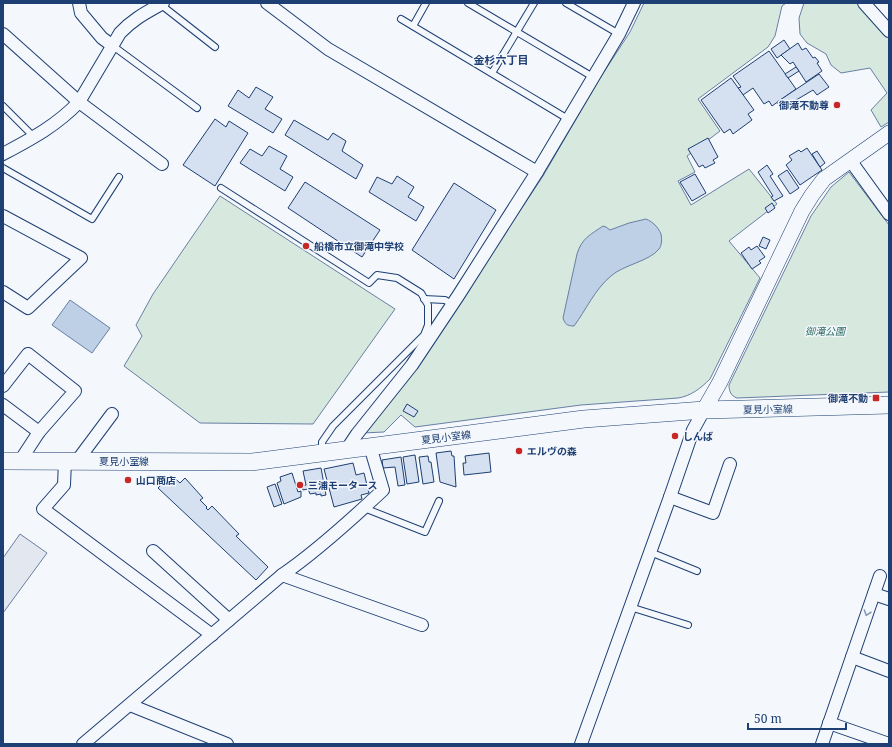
<svg xmlns="http://www.w3.org/2000/svg" width="892" height="747" viewBox="0 0 892 747" font-family="'Noto Serif','Noto Sans JP',serif">
  <style>
    .green { fill: #d7e8df; stroke: #687fa3 }
    .parking { fill: #e3e8f0; stroke: #687fa3 }
    .water { fill: #bed0e5; stroke: #687fa3 }
    .building { fill: #d5e0f0; stroke: #1d3f73 }
    .lines { fill: none; stroke-linecap: round; stroke-linejoin: round }
    .service-casing { stroke: #1d3f73; stroke-width: 8 }
    .minor-casing { stroke: #1d3f73; stroke-width: 14 }
    .tertiary-casing { stroke: #1d3f73; stroke-width: 16 }
    .secondary-casing { stroke: #1d3f73; stroke-width: 18 }
    .service { stroke: #f4f7fb; stroke-width: 6 }
    .minor { stroke: #f4f7fb; stroke-width: 12 }
    .tertiary { stroke: #f4f7fb; stroke-width: 15 }
    .secondary { stroke: #f4f7fb; stroke-width: 17 }
    .oneway { stroke: #889bb7 }
    .poi-dot { fill: #c62828; stroke: #f4f7fb; stroke-width: 1.5 }
    .labels { text-anchor: middle; stroke-width: 3; stroke-linejoin: round; paint-order: stroke }
    .poi-label { font-size: 10px; font-weight: bold; fill: #1d3f73; stroke: #f4f7fb; text-anchor: start }
    .park-label { font-size: 10px; font-style: italic; fill: #2c6c60; stroke: #f4f7fb }
    .street-label { font-size: 10px; fill: #1d3f73; stroke: #f4f7fb }
    .neighbourhood-label { font-size: 11px; font-weight: bold; fill: #1d3f73; stroke: #f4f7fb }
  </style>
  <rect width="100%" height="100%" fill="#f4f7fb"/>
  <g class="green">
    <path d="M644,3H786L782,6L775,36L768,47L698,99L720,131L687,156L695,172L678,181L691,205L749,169L777,204L729,241L760,278L710,379C701,388 691,396 678,398L581,405L415,427L401,415L384,432L362,433L462,299L543,176L600,78L630,32Z"/>
    <polygon points="804,3 858,3 889,38 889,122 881,127 871,110 887,93 870,68 841,73 831,65 826,54 807,43 800,34 799,18"/>
    <path d="M849,172L889,225V392L737,398C731,396 729,391 729,385L811,216L831,187Z"/>
    <polygon points="220,196 395,309 313,424 200,423 124,366 142,336 136,325 153,294"/>
  </g>
  <polygon class="parking" points="20,534 47,553 3,613 3,558"/>
  <g class="water">
    <path d="M646,219C653,222 658,227 661,234C662,239 662,245 659,249C650,261 623,265 611,276C595,289 586,310 574,326C567,326 565,324 563,318L577,254C582,238 590,235 603,226L606,227L610,230L629,223Z"/>
    <polygon points="70,300 110,328 92,353 52,325"/>
  </g>
  <g class="building">
    <polygon points="784,40 790,49 777,58 771,49"/>
    <polygon points="798,43 802,50 806,48 813,58 815,57 819,62 817,63 822,71 806,82 793,62 790,64 781,55"/>
    <polygon points="769,51 796,89 772,106 769,101 764,104 753,88 743,95 738,88 741,87 733,76"/>
    <polygon points="796,67 799,71 788,78 785,74"/>
    <polygon points="819,74 829,87 817,95 813,90 781,109 777,102"/>
    <polygon points="731,78 754,110 748,114 752,120 733,134 730,129 724,133 701,100"/>
    <polygon points="256,87 273,97 265,109 282,119 273,133 228,106 238,90 249,98"/>
    <polygon points="215,119 226,127 229,121 248,133 215,186 183,165"/>
    <polygon points="294,120 328,140 333,133 346,141 342,151 363,165 356,179 285,135"/>
    <polygon points="708,138 718,157 713,160 715,163 705,168 703,165 699,167 688,149"/>
    <polygon points="269,146 287,156 280,169 293,177 285,191 240,163 250,149 262,156"/>
    <polygon points="807,148 822,170 800,185 786,165 792,160 789,156 799,150 801,152"/>
    <polygon points="817,151 825,163 820,167 812,154"/>
    <polygon points="767,165 773,174 770,176 783,196 774,201 771,197 773,196 758,172"/>
    <polygon points="787,170 799,188 790,194 778,176"/>
    <polygon points="695,174 706,193 692,201 680,182"/>
    <polygon points="397,176 414,187 408,197 424,207 416,221 369,192 377,177 392,184"/>
    <polygon points="305,182 380,230 362,257 288,208"/>
    <polygon points="454,183 496,210 454,279 412,250"/>
    <polygon points="772,203 775,208 768,213 765,208"/>
    <polygon points="763,237 770,240 766,249 759,246"/>
    <polygon points="757,246 765,257 759,261 761,263 752,269 741,253 749,247 751,250"/>
    <polygon points="407,404 418,411 414,417 403,411"/>
    <polygon points="451,451 452,456 454,456 456,487 440,482 436,453"/>
    <polygon points="489,453 491,472 464,475 463,463 466,463 465,456"/>
    <polygon points="415,455 419,482 407,484 403,457"/>
    <polygon points="428,456 429,462 431,462 434,482 423,484 419,457"/>
    <polygon points="401,457 405,485 398,486 395,467 383,468 382,460"/>
    <polygon points="353,463 356,475 364,473 369,493 361,495 362,499 334,507 324,469"/>
    <polygon points="321,468 326,495 321,496 321,494 316,495 316,493 310,494 308,489 303,490 302,486 306,485 303,471"/>
    <polygon points="292,473 298,492 301,491 301,497 284,504 277,483 281,481 280,477"/>
    <polygon points="171,475 180,483 185,478 203,498 200,500 207,507 206,508 208,510 212,506 239,534 236,536 268,567 256,580 158,488"/>
    <polygon points="275,484 282,504 274,507 267,487"/>
  </g>
  <g class="lines">
    <defs>
      <g id="service">
        <polyline points="468,3 593,77"/>
        <polyline points="566,3 619,34"/>
        <polyline points="160,4 215,47"/>
        <polyline points="401,19 568,119"/>
        <polyline points="413,26 426,3"/>
        <polyline points="113,46 197,108"/>
        <polyline points="492,73 534,3"/>
        <polyline points="3,106 34,137"/>
        <polyline points="3,168 92,219 119,177"/>
        <polyline points="221,188 369,283 377,275 397,278 421,293 428,305 428,325 424,335 333,426 322,442 322,451"/>
        <polyline points="424,299 445,300 453,305"/>
        <polyline points="364,508 425,532 439,501"/>
        <polyline points="650,552 697,571"/>
        <polyline points="630,607 688,625"/>
      </g>
      <g id="minor">
        <polyline points="79,3 81,13 102,38 113,46"/>
        <polyline points="267,3 328,49 537,172"/>
        <polyline points="864,3 889,31"/>
        <polyline points="3,34 79,102 162,164"/>
        <path d="M3,154C31,139 56,126 79,102L120,33C133,19 147,12 163,3"/>
        <polyline points="850,160 889,214"/>
        <polyline points="3,216 81,258 28,308 3,292"/>
        <polyline points="3,386 28,354 75,391 39,432 20,461"/>
        <polyline points="3,405 39,432"/>
        <polyline points="347,449 357,434 412,365 458,296 537,172 619,34 634,3"/>
        <polyline points="65,461 64,485 43,509 212,635"/>
        <polyline points="77,461 112,414"/>
        <polyline points="670,497 713,513 730,464"/>
        <polyline points="153,551 229,620"/>
        <polyline points="282,575 422,625"/>
        <polyline points="874,594 889,599"/>
        <polyline points="852,657 889,671"/>
        <polyline points="130,705 227,744"/>
        <polyline points="829,723 889,744"/>
        <path d="M83,744L282,575C316,552 352,519 383,490L370,446"/>
        <polyline points="581,744 670,497 693,430 704,410"/>
        <polyline points="822,744 880,576"/>
      </g>
      <polyline id="tertiary" points="704,410 720,382 802,211 812,195 824,179 889,133"/>
      <polyline id="secondary" points="3,461 252,462 584,419 704,410 889,405"/>
    </defs>
    <use href="#service" class="service-casing"/>
    <use href="#minor" class="minor-casing"/>
    <use href="#tertiary" class="tertiary-casing"/>
    <use href="#secondary" class="secondary-casing"/>
    <use href="#service" class="service"/>
    <use href="#minor" class="minor"/>
    <use href="#tertiary" class="tertiary"/>
    <use href="#secondary" class="secondary"/>
  </g>
  <defs><path id="oneway-chevron" d="M-2-3.5L2.5 0L-2 3.5" fill="none" stroke-width="1.6" stroke-linecap="round" stroke-linejoin="round"/></defs>
  <use class="oneway" href="#oneway-chevron" transform="translate(867 613) rotate(109)"/>
  <g class="poi-dot">
    <circle cx="837" cy="105" r="4"/>
    <circle cx="306" cy="246" r="4"/>
    <rect x="872" y="394" width="8" height="8" rx="2"/>
    <circle cx="675" cy="436" r="4"/>
    <circle cx="519" cy="451" r="4"/>
    <circle cx="128" cy="480" r="4"/>
    <circle cx="300" cy="485" r="4"/>
  </g>
  <g class="labels">
    <g class="poi-label">
      <text x="829" y="109" text-anchor="end">御滝不動尊</text>
      <text x="314" y="250">船橋市立御滝中学校</text>
      <text x="868" y="402" text-anchor="end">御滝不動</text>
      <text x="683" y="440">しんば</text>
      <text x="527" y="455">エルヴの森</text>
      <text x="136" y="484">山口商店</text>
      <text x="308" y="489">三浦モータース</text>
    </g>
    <g class="park-label">
      <text x="825" y="335">御滝公園</text>
    </g>
    <g class="street-label">
      <text transform="translate(768 409) rotate(-1)" y="4">夏見小室線</text>
      <text transform="translate(446 437) rotate(-7)" y="4">夏見小室線</text>
      <text x="124" y="465">夏見小室線</text>
    </g>
    <g class="neighbourhood-label">
      <text x="501" y="64">金杉六丁目</text>
    </g>
  </g>
  <rect width="892" height="747" fill="none" stroke="#1d3f73" stroke-width="8"/>
  <path d="M748 723v6h98v-6" fill="none" stroke="#1d3f73" stroke-width="2"/>
  <text x="754" y="723" font-size="12" fill="#1d3f73" stroke="#f4f7fb" stroke-width="3" paint-order="stroke">50 m</text>
</svg>
